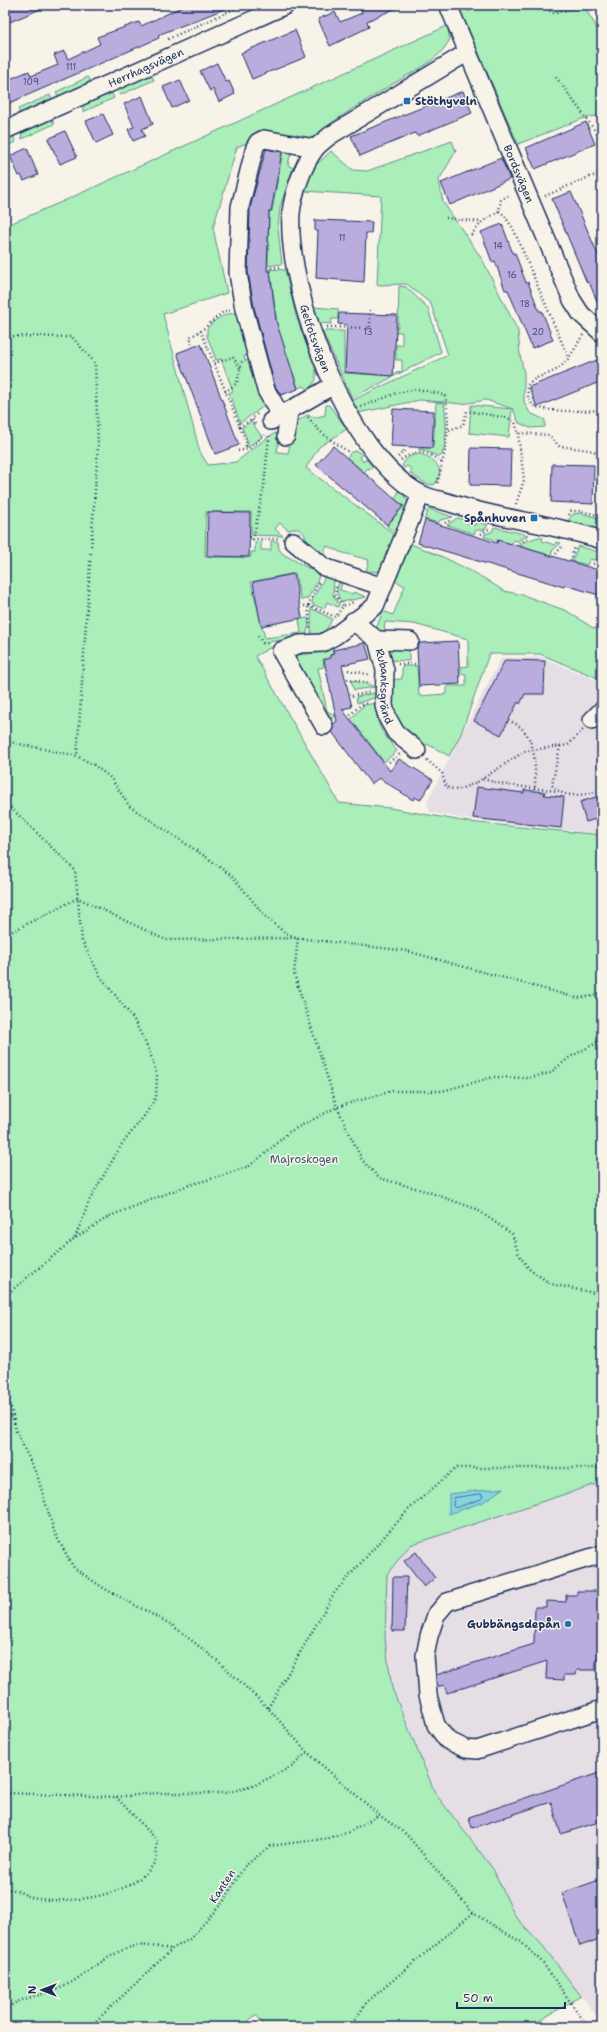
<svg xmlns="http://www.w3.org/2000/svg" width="607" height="2032" viewBox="0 0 607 2032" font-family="'Shantell Sans',sans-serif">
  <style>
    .built { fill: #e5dee5 }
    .green { fill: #aaeeb9; stroke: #628e8c }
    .water { fill: #85d5e1; stroke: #5b93ad }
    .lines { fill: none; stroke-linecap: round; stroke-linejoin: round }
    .shore { stroke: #457192; stroke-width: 1 }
    .building { fill: #baadde; stroke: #1b2f5e }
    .minor-casing { stroke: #1b2f5e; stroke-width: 20 }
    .path { stroke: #1b2f5e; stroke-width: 2.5; stroke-dasharray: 1 3; stroke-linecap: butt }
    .minor { stroke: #f7f3e8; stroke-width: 17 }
    .poi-dot { fill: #1f6fb2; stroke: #f7f3e8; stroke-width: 1.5 }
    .labels { text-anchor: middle; stroke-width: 3; stroke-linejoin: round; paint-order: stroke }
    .number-label { font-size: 9px; fill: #434e7e }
    .street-label { font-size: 11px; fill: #1b2f5e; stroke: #f7f3e8 }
    .poi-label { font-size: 11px; font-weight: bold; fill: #1b2f5e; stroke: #f7f3e8; text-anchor: end }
    .park-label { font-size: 11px; fill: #385570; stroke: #f7f3e8 }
  </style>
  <rect width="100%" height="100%" fill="#f7f3e8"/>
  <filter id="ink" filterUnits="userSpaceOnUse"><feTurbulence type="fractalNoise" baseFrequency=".025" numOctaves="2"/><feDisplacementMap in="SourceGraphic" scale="8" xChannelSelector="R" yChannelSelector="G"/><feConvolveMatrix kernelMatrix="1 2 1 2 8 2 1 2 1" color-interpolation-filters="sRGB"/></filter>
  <g filter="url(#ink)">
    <g class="built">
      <polygon points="541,657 596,680 602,690 602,834 464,819 430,812 427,802 501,658"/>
      <polygon points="602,1482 602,2023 543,1946 515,1916 493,1869 435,1793 392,1688 385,1640 387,1574 410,1545"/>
    </g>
    <g class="green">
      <polygon points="458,5 583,5 602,36 602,118 600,115 582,119 518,144"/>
      <path d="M447,26L450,39C438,62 417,69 396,82C367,100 337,117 311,139L268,134L237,147L213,228L227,293L163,314L200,452L208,465L236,462L268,437L280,431L277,452L288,453L295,423L307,415L317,417L325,415L326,405H329L347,429L319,447L306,468L398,537L383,572L366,571L369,560L340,552L327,546L322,556C319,554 314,552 312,549C303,539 308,525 288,530L280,523L275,529L283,536L251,535V512H206L205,557H251V552H255V542L261,541V550H271V541L278,542L279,549L283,554L319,574L317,583L307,599L301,600L295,573L251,582L265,638L301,633L299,619L308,618L309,625L306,636L269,642L270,648L255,656L339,803L390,808L468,822L602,835V1482L410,1545L387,1574L385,1640L392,1688L435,1793L493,1869L515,1916L543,1946L581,1996L529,2027H266L256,2015L240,2027H5V226L66,200Z"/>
      <polygon points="151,74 154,80 120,95 117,89"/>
      <polygon points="88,77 91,82 89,84 60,97 58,96 56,92"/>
      <polygon points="111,91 114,98 83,112 83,104"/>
      <polygon points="50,95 52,100 23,115 20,114 18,109"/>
      <polygon points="52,119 54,124 22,139 21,132"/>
      <polygon points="13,136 16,142 5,147 5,139"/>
      <polygon points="452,141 456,151 439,180 443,202 482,259 518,331 520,355 524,373 524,402 530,413 545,420 545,427 530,428 519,423 513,409 486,400 462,404 420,400 358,413 351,401 448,355 431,304 407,284 377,285 381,196 304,191 316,165 331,151 353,170 367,171"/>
      <polygon points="283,150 295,150 290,156 288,165 293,168 280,207 278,228 282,264 268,266 269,212 272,211"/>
      <polygon points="268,269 285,270 296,316 316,370 316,380 309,389 303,386 298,388 278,330 270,270"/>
      <polygon points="399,286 406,287 428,308 441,352 352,398 322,331 344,331 344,373 393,376 394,373 402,372 402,360 396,360 396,345 402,345 402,332 378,332 378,327 398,327"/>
      <polygon points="314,307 338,309 338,319 332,319 331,324 319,323"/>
      <path d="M233,313L238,314L251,354L244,356L245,361L252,360L267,404L240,423L229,393L233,391L221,359L216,360L207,336V329C214,320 222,315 233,313Z"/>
      <path d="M444,402C446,419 448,438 442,455L439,457L424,450H419V448H433L436,403Z"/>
      <polygon points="471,405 512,409 509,437 469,433"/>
      <polygon points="251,421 262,437 246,448 248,442 242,428"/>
      <polygon points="357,451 363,455 360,457 363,462 366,459 373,467 371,468 367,469 364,472 347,458 351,452"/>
      <path d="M420,454C435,458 447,470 434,485L426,484L410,473L412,470L407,466L405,468L402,466C406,457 411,455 420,454Z"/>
      <polygon points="399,491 406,498 409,506 398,535 387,526 404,506 395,499"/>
      <polygon points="429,509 453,517 440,520 438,523 424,519 428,513 426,512"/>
      <polygon points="581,513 602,519 602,531 566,523 573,514"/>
      <polygon points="457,518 469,521 468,524 475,525 476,522 488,525 484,530 476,530 474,534 447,525"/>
      <polygon points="494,527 528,535 517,541 513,540 512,544 484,537 485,534 492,532"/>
      <polygon points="538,537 543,538 542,541 555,545 556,542 561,543 552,551 551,556 520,546 524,542"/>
      <polygon points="411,544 443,557 477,574 504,591 523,595 567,611 593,628 602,630 602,677 600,679 540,654 489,654 461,734 449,756 427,744 424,749 402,729 393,716 389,680 402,679 402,666 417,666 419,696 447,694 447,686 466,686 466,674 461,674 461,667 468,666 468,639 414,624 385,622 384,634 378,634 376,629 383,611 393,615 405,586 395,581"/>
      <polygon points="578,546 602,553 602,558 593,560 590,559 587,565 572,561"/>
      <polygon points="325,577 334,580 333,595 339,604 338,607 327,602 324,609 312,604 313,598"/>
      <path d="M339,582H342L340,590L353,594L354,592L366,597L342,602C336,595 336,590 339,582Z"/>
      <path d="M311,608L332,619C328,629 323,635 311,635Z"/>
      <polygon points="332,648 333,654 330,655 330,657 323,659 324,667 318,668 327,711 336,716 328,721 294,660 296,655 316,653"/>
      <polygon points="391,648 409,649 409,661 388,660 388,650"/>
      <polygon points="351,680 376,687 354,690"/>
      <polygon points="379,692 382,693 374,698 357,703 356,697"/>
      <path d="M377,703C375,727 383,732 397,751L384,762L351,719L364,705Z"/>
    </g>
    <polygon class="water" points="504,1488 483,1502 449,1514 449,1494"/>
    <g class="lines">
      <polygon class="shore" points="482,1494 483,1496 481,1499 455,1508 453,1506 454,1498"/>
    </g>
    <g class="building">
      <polygon points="5,5 50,5 5,24"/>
      <polygon points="186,5 232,6 158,35 159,38 5,105 5,81 29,71 31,76 58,65 54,55 64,51 68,59 100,44 97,37 139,22 141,26"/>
      <polygon points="358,5 403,5 367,21 369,27 330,46 318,19 335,12 340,22 362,13"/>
      <polygon points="295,30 306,57 252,79 241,53"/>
      <polygon points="217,63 226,82 229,81 235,94 219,102 213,89 210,91 200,71"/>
      <polygon points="180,80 189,100 172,108 163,87"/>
      <polygon points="463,91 472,113 417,136 415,133 360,156 351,136"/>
      <polygon points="142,96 153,124 142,129 145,136 133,141 128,129 134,127 124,104"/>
      <polygon points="103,114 113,135 96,143 86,121"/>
      <polygon points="586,122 595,144 535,169 526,148"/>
      <polygon points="65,131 77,157 60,164 48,139"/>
      <polygon points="27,148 38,175 24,181 21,175 19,176 10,156"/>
      <polygon points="266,149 282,152 271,211 269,211 267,271 270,271 276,321 298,389 281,395 275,386 254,307 248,272 250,208"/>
      <polygon points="501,158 510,179 450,205 441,183"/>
      <polygon points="571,192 602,264 602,313 589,282 587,283 552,199"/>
      <polygon points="315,220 372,222 371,233 366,233 364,282 316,278 318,231 315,231"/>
      <polygon points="502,224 513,254 515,253 526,283 528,282 539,311 542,311 553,340 532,348 508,290 505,290 495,261 492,262 481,232"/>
      <polygon points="339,313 397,315 393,376 345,372 347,325 338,324"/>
      <polygon points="201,344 239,445 215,454 177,353"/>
      <polygon points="602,358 602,381 537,407 529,387"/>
      <polygon points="393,409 434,411 432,448 391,446"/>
      <polygon points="333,446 403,506 387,525 316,465"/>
      <polygon points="471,448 511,449 510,486 470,485"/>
      <polygon points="552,464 594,465 593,504 551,502"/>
      <polygon points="208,512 250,513 249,557 207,556"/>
      <polygon points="425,520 497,543 498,540 602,571 602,596 565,585 564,587 418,543"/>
      <polygon points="294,574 302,618 261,626 253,582"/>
      <polygon points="458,641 460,684 419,686 417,648 420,643"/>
      <polygon points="365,643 370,659 342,665 352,707 342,709 390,771 399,759 433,780 420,800 415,797 413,800 379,778 371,784 332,732 333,724 337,721 324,660 331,658 330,655 334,654 333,650"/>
      <polygon points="505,660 545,661 544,694 525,694 520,704 518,702 501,735 474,721"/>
      <polygon points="477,787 524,793 524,790 545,792 544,795 564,797 561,828 473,818"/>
      <polygon points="602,795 602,817 586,822 580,802"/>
      <polygon points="416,1552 435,1578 424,1587 404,1561"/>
      <polygon points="393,1577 407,1577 405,1631 392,1631"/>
      <polygon points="577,1591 602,1591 602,1661 596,1660 596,1670 577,1670 576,1675 564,1675 564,1680 546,1679 547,1661 447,1693 444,1685 437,1687 436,1675 534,1644 535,1607 546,1607 546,1601 566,1602 566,1595 577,1595"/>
      <polygon points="602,1772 602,1821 561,1834 551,1802 472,1828 469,1817"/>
      <polygon points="602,1879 602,1938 580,1946 562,1893"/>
    </g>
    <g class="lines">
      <defs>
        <g id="minor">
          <path id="s1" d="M448,5L572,300L581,314L602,333"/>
          <path id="s2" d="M468,52L331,135C326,139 319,144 315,149C303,165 293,194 291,213C286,292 347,456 421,494C428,498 439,500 447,502C497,519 551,523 602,540"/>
          <path id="s3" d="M5,130L286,5"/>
          <polyline points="281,416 266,390 244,309 238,273 240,207 255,147 258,142 264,139 315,148"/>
          <polyline points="271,421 332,386"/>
          <polyline points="286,436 289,411"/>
          <polyline points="293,541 324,567 383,587"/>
          <path id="s4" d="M353,621L377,640L385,670L384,706L388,719L396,733L417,750"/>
          <polyline points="377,640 410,641"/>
          <polyline points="592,720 602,710"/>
          <polyline points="324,726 281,651 300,644 322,643 335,636 375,606 421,494"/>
          <polyline points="602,1554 447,1602 436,1615 429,1636 425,1656 428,1695 436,1725 447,1740 466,1749 477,1750 602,1709"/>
        </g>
      </defs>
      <use href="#minor" class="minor-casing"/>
      <g class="path">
        <polyline points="544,5 552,13 591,5"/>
        <polyline points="468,11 472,5"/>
        <polyline points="168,39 243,5"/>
        <polyline points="556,77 602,140"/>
        <polyline points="545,196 584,179 602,173"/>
        <polyline points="499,211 504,215 513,228 568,357"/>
        <polyline points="446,218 481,222"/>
        <polyline points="471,235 482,222 499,211 501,200 510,194"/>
        <polyline points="271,268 282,267"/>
        <polyline points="230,310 223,312 201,331 247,444 244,449"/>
        <polyline points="327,327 370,328 370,307"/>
        <path d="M583,335C576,345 570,360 559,368C548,376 535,375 527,386L528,396L533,406C555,413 579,411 602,410"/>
        <polyline points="5,336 72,337 95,363 98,446 77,756"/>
        <polyline points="192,344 190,337 201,331"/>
        <polyline points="214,363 233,357 240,368"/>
        <polyline points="225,392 237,383 242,361"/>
        <path d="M361,407L397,393L417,389L445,395C452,433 445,449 437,485"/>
        <path d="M308,417C319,433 332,441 349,452"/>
        <polyline points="255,424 252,419 257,414"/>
        <polyline points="239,427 253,419"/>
        <polyline points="449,430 463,425 467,411 508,418 515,422 518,433 549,435 559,446 589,450 602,454"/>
        <polyline points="269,436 264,486 253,539 278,539"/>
        <polyline points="238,451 249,449 265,435"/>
        <polyline points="398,457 406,449"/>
        <path d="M401,460C418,448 427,451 442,463"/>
        <polyline points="516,504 524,480 518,433"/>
        <polyline points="569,515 571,511 580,511 602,516"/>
        <polyline points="445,523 451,520"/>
        <polyline points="481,534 489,529"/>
        <polyline points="519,543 529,537"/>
        <polyline points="556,554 563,545"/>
        <polyline points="570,561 575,547"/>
        <polyline points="593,564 602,561"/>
        <polyline points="336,587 335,595 343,606"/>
        <polyline points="304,606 308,605 320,580"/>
        <polyline points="337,615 343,606 354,602"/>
        <polyline points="310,628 308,605 335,617"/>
        <polyline points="258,636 263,643 268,643"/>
        <polyline points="398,664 416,664"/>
        <polyline points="348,670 371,675"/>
        <polyline points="347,679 371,683"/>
        <polyline points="352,696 370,692"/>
        <polyline points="350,715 361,705 369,702"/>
        <path d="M512,722C538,734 535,766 535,790"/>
        <polyline points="5,741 77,756 94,765 111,778 129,806 209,859 233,877 265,916 285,933 298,938 407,951 577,998 602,995"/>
        <path d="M560,746L552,785C562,798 579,796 594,792"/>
        <polyline points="427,760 442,773 446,787 457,790 476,783 525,751 568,745 583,730"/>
        <polyline points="389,762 400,754"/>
        <polyline points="483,779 501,784 556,791"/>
        <polyline points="5,802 75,870 82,941 100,976 133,1018 149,1050 157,1075 156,1097 145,1115 122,1144 90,1199 75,1238"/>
        <polyline points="5,935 78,898 166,940 298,938 294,974 337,1107 362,1160 379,1178 429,1192 476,1209 512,1234 519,1255 529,1269 551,1284 594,1293 602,1291"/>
        <polyline points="5,1296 75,1238 110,1216 186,1186 221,1176 249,1166 270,1150 289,1132 337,1107 392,1091 442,1091 494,1077 527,1078 550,1073 570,1057 602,1040"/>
        <polyline points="5,1380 16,1431 37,1475 55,1534 74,1568 105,1589 172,1625 218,1661 268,1708 307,1752 379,1815 406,1834 473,1913 521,1942 542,1962 588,2027"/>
        <polyline points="268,1708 335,1592 408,1510 456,1468 602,1468"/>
        <polyline points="5,1793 116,1797 156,1793 225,1793 253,1786 293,1766 307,1752"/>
        <path d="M5,1889C21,1889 26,1898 39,1899C73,1904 138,1895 155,1861C158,1856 156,1846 157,1840L116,1797"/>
        <path d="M5,2010C19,1997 41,1996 58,1989C86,1977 106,1953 135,1946C146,1944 161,1948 172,1949"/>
        <polyline points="86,2027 94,2023 172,1949 190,1939 223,1902 244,1867 270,1846 329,1838 349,1832 379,1815"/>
        <polyline points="350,2027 367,2002 473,1913"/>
      </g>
      <use href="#minor" class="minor"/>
    </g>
  </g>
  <g class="poi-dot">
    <rect x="403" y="97" width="8" height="8" rx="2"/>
    <rect x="530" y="514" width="8" height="8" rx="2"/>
    <circle cx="568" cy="1624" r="4"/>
  </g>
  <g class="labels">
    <g class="number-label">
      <text x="71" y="70">111</text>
      <text x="31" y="85">109</text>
      <text x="342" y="241">11</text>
      <text x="498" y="249">14</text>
      <text x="512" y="278">16</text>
      <text x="525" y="307">18</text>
      <text x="368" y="335">13</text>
      <text x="538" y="335">20</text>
    </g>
    <g class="street-label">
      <text dy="4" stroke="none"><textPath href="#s3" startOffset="154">Herrhagsvägen</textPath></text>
      <text dy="4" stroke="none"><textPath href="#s1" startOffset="183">Bordsvägen</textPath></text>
      <text dy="4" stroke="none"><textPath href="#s2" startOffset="379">Getfotsvägen</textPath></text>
      <text dy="4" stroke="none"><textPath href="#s4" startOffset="78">Rubanksgränd</textPath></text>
      <text transform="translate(222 1886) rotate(-57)" y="4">Kanten</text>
    </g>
    <g class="poi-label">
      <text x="415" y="105" text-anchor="start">Stöthyveln</text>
      <text x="526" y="522">Spånhuven</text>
      <text x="560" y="1628">Gubbängsdepån</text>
    </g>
    <g class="park-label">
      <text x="304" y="1163">Majroskogen</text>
    </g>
  </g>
  <rect width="607" height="2032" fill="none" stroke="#f7f3e8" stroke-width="20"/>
  <rect x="10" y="10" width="587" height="2012" fill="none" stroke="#1b2f5e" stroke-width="1.5" filter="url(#ink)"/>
  <g transform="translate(42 1990) rotate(270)" stroke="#f7f3e8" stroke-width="3" paint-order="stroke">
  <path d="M0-3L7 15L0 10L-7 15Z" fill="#1b2f5e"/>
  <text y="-6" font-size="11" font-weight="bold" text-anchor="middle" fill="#1b2f5e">N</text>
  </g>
  <path d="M457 2002v6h108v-6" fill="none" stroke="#1b2f5e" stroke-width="2"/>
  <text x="463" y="2002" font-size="12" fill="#1b2f5e" stroke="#f7f3e8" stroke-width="3" paint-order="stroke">50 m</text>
</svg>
